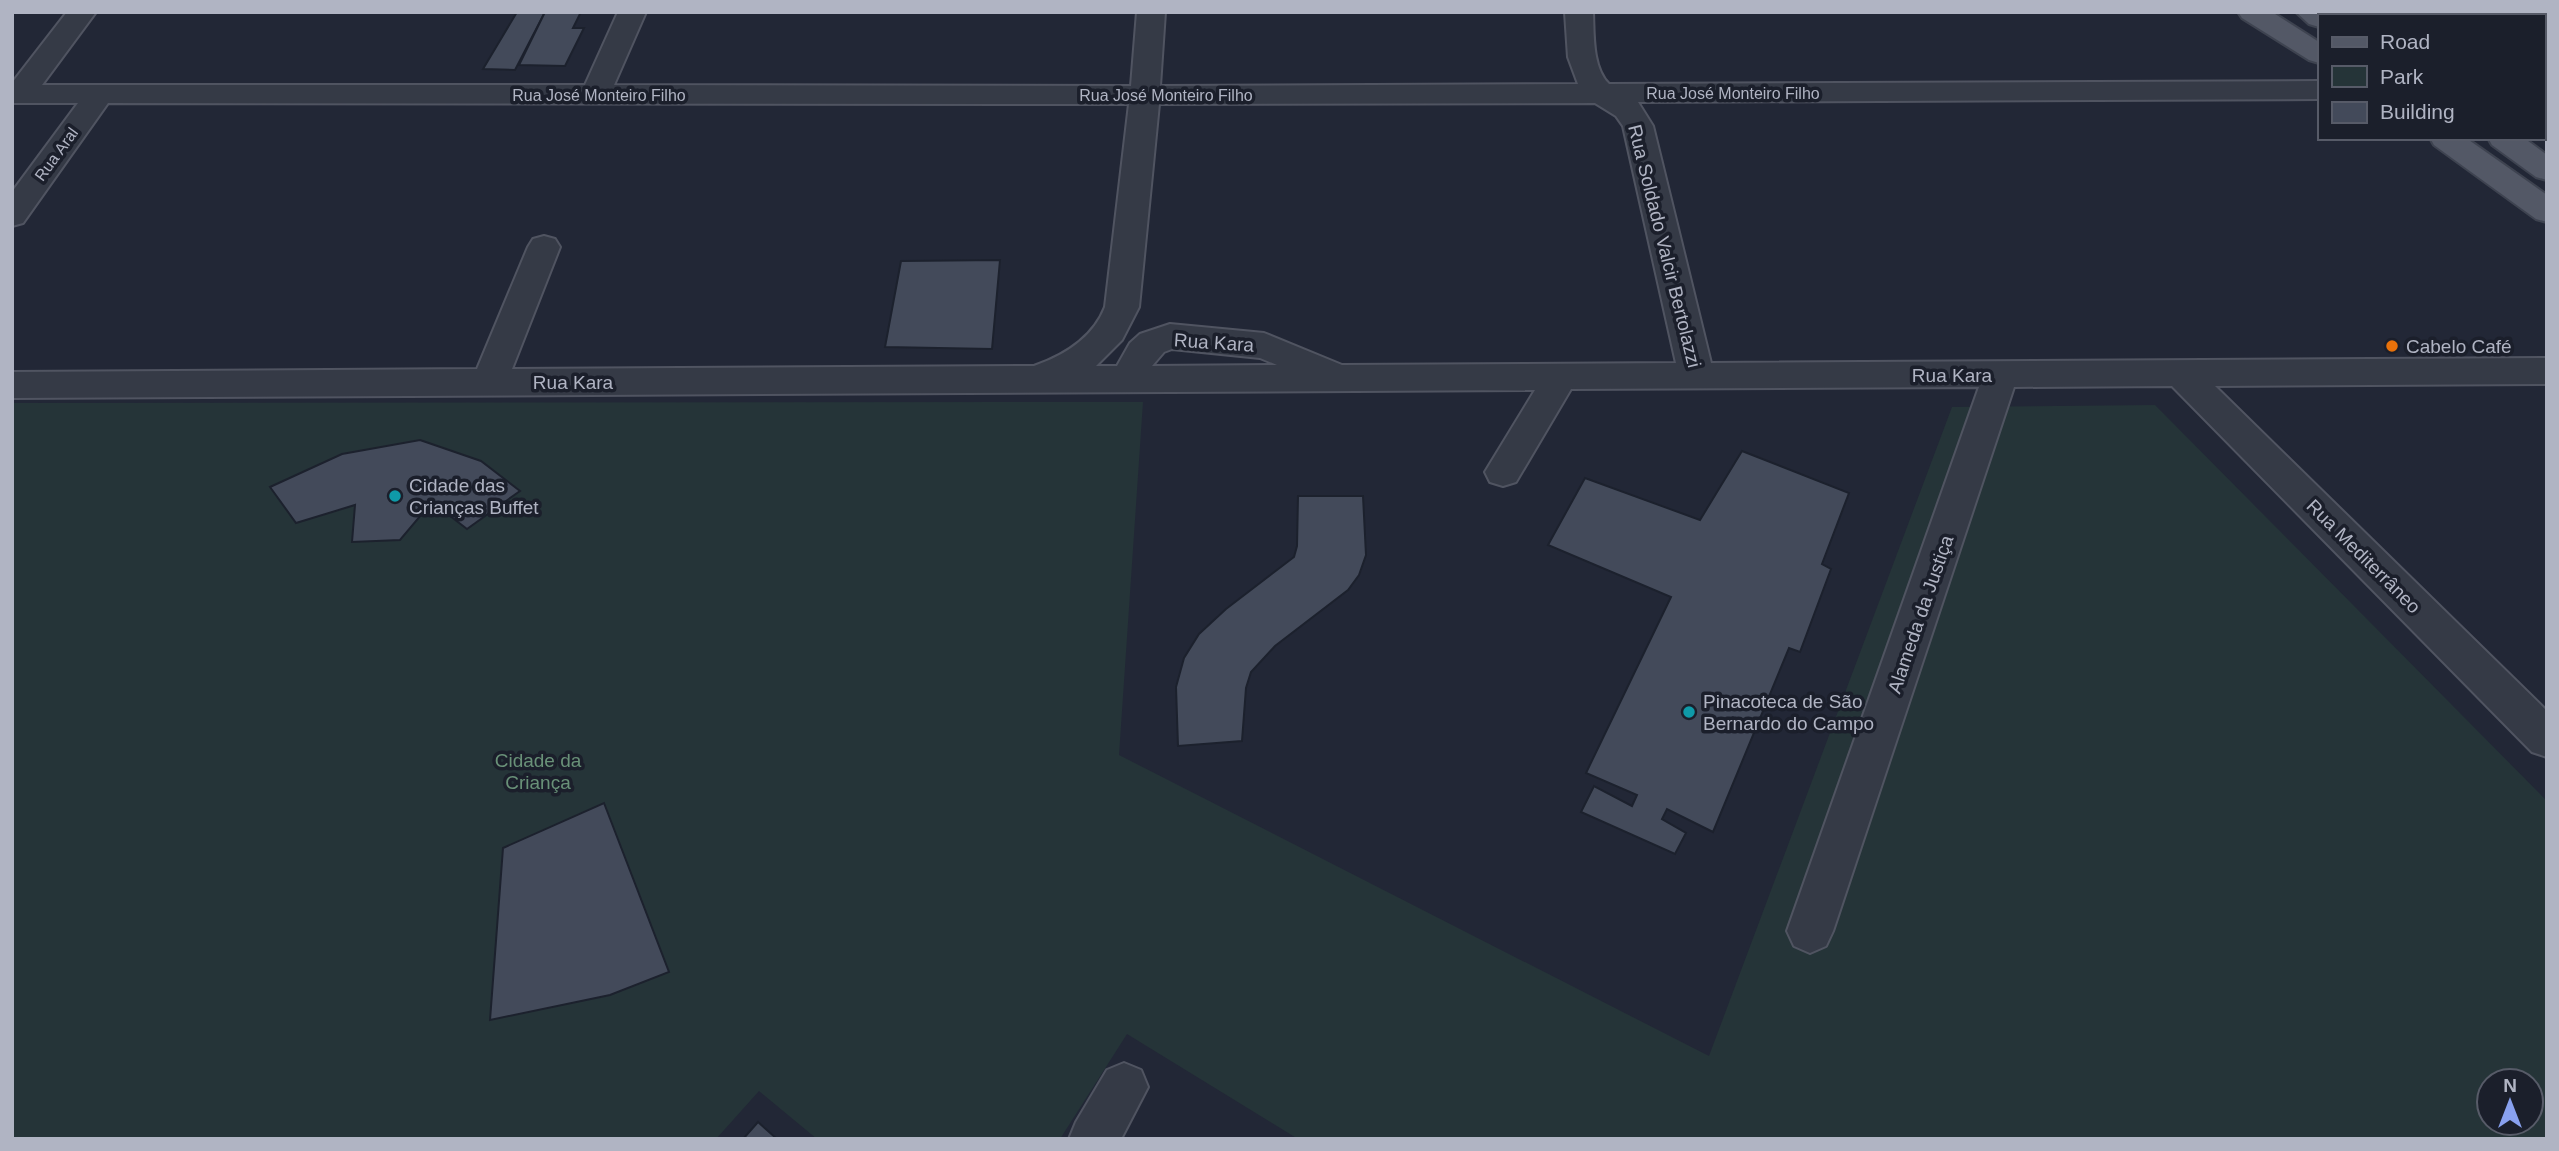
<svg xmlns="http://www.w3.org/2000/svg" width="2559" height="1151" viewBox="0 0 2559 1151" font-family="Arial,sans-serif">
  <style>
    .green { fill: #253438; fill-rule: evenodd }
    .building { fill: #434a5a; stroke: #1c212d; stroke-width: 2 }
    .lines { fill: none; stroke-linecap: round; stroke-linejoin: round }
    .minor-casing { stroke: #505461; stroke-width: 4 }
    .primary-casing { stroke: #3e4350; stroke-width: 4 }
    .minor { fill: #353a46; fill-rule: evenodd }
    .primary { fill: #535866; fill-rule: evenodd }
    .food-dot { fill: #e8710a; stroke: #1b1f2b; stroke-width: 2.5 }
    .culture-dot { fill: #0f9aa8; stroke: #1b1f2b; stroke-width: 2.5 }
    .labels { text-anchor: middle; stroke-width: 7; stroke-linejoin: round; paint-order: stroke }
    .far-street-label { font-size: 16px; fill: #b0b4c3; stroke: #1b1f2b }
    .street-label { font-size: 19px; fill: #b0b4c3; stroke: #1b1f2b }
    .poi-label { font-size: 19px; fill: #b0b4c3; stroke: #1b1f2b; text-anchor: start }
    .park-label { font-size: 19px; fill: #699178; stroke: #1b1f2b }
  </style>
  <rect width="100%" height="100%" fill="#222736"/>
  <path class="green" d="M1143,402L1119,755L1709,1056L1952,407L2155,405L2547,801V1139H1298L1127,1034L1060,1139H817L759,1091L716,1139H12V403ZM2489,1081H2531V1123H2489Z"/>
  <g class="building">
    <polygon points="517,12 545,12 515,70 483,69"/>
    <polygon points="545,12 581,12 573,28 584,28 565,66 519,65"/>
    <polygon points="1000,260 992,349 885,347 901,261"/>
    <polygon points="420,440 481,461 520,491 467,529 432,502 400,540 352,542 355,505 296,523 270,487 342,454"/>
    <polygon points="1742,451 1849,493 1822,564 1831,569 1800,652 1789,648 1713,832 1667,809 1662,819 1686,833 1675,854 1581,812 1594,786 1632,806 1637,795 1586,773 1671,597 1548,545 1585,478 1700,520"/>
    <polygon points="1298,496 1363,496 1366,555 1359,575 1348,590 1275,646 1251,672 1246,688 1242,741 1178,746 1176,687 1184,658 1199,634 1226,609 1294,557 1297,546"/>
    <polygon points="604,803 669,972 610,995 490,1020 503,848"/>
    <polygon points="758,1122 777,1139 743,1139"/>
  </g>
  <g class="lines">
    <defs>
      <g id="minor">
        <path d="M67,12H96L42,85H585L618,12H646L614,85L1131,86L1137,12H1165L1160,86L1578,84L1568,57L1565,12H1593C1594,34 1592,67 1609,84L2319,81V99L1638,102L1653,126L1711,363L2547,358V384L2215,386L2547,711V757L2532,752L2172,386L2014,387L1833,931L1826,946L1810,953L1794,946L1787,931L1979,387L1571,389L1516,482L1503,486L1490,482L1485,472L1535,390L12,398V372L477,369L528,247L533,239L544,236L555,239L560,247L512,369L1034,366C1065,355 1093,338 1105,307L1129,104L108,103L23,223L12,226V192L78,103H12V83ZM1595,103L1616,116L1623,126L1676,363L1342,365L1264,333L1170,324L1140,334L1130,343L1117,366H1096L1122,340L1139,307L1159,104ZM1172,349L1260,358L1277,365L1152,366L1164,352Z"/>
        <polygon points="1124,1063 1141,1070 1148,1087 1121,1139 1069,1139 1076,1122 1107,1070"/>
      </g>
      <g id="primary">
        <polygon points="2238,12 2272,12 2319,42 2319,63 2309,60 2242,18"/>
        <polygon points="2296,12 2329,12 2332,16 2319,16 2319,27 2309,24"/>
        <polygon points="2430,138 2466,138 2547,195 2547,222 2536,219 2434,145"/>
        <polygon points="2488,138 2524,138 2547,155 2547,180 2536,177 2492,145"/>
      </g>
    </defs>
    <use href="#minor" class="minor-casing"/>
    <use href="#primary" class="primary-casing"/>
    <use href="#minor" class="minor"/>
    <use href="#primary" class="primary"/>
  </g>
  <circle class="food-dot" cx="2392" cy="346" r="7"/>
  <g class="culture-dot">
    <circle cx="395" cy="496" r="7"/>
    <circle cx="1689" cy="712" r="7"/>
  </g>
  <g class="labels">
    <g class="far-street-label">
      <text x="1733" y="99">Rua José Monteiro Filho</text>
      <text x="599" y="101">Rua José Monteiro Filho</text>
      <text x="1166" y="101">Rua José Monteiro Filho</text>
      <text transform="translate(56 154) rotate(-54)" y="6">Rua Aral</text>
    </g>
    <g class="street-label">
      <text transform="translate(1665 246) rotate(76)" y="7">Rua Soldado Valcir Bertolazzi</text>
      <text transform="translate(1214 342) rotate(4)" y="7">Rua Kara</text>
      <text x="1952" y="382">Rua Kara</text>
      <text x="573" y="389">Rua Kara</text>
      <text transform="translate(2364 556) rotate(45)" y="7">Rua Mediterrâneo</text>
      <text transform="translate(1920 614) rotate(-71)" y="7">Alameda da Justiça</text>
    </g>
    <g class="poi-label">
      <text x="2406" y="353">Cabelo Café</text>
      <text x="409" y="492">Cidade das<tspan x="409" dy="22">Crianças Buffet</tspan></text>
      <text x="1703" y="708">Pinacoteca de São<tspan x="1703" dy="22">Bernardo do Campo</tspan></text>
    </g>
    <g class="park-label">
      <text x="538" y="767">Cidade da<tspan x="538" dy="22">Criança</tspan></text>
    </g>
  </g>
  <rect width="2559" height="1151" fill="none" stroke="#b0b4c3" stroke-width="28"/>
  <rect x="2318" y="14" width="228" height="126" fill="#1b1f2b" stroke="#575b68" stroke-width="2"/>
  <rect x="2332" y="37" width="35" height="10" fill="#535866" stroke="#575b68" stroke-width="2"/>
  <text x="2380" y="49" font-size="21" fill="#b0b4c3">Road</text>
  <rect x="2332" y="66" width="35" height="21" fill="#253438" stroke="#575b68" stroke-width="2"/>
  <text x="2380" y="84" font-size="21" fill="#b0b4c3">Park</text>
  <rect x="2332" y="102" width="35" height="21" fill="#434a5a" stroke="#575b68" stroke-width="2"/>
  <text x="2380" y="119" font-size="21" fill="#b0b4c3">Building</text>
  <g transform="translate(2510 1102)"><circle r="33" fill="#1b1f2b" stroke="#575b68" stroke-width="2"/>
  <path d="M0-5L12 26L0 18L-12 26Z" fill="#89a1ef"/>
  <text y="-10" font-size="19" font-weight="bold" text-anchor="middle" fill="#b0b4c3">N</text>
  </g>
</svg>
